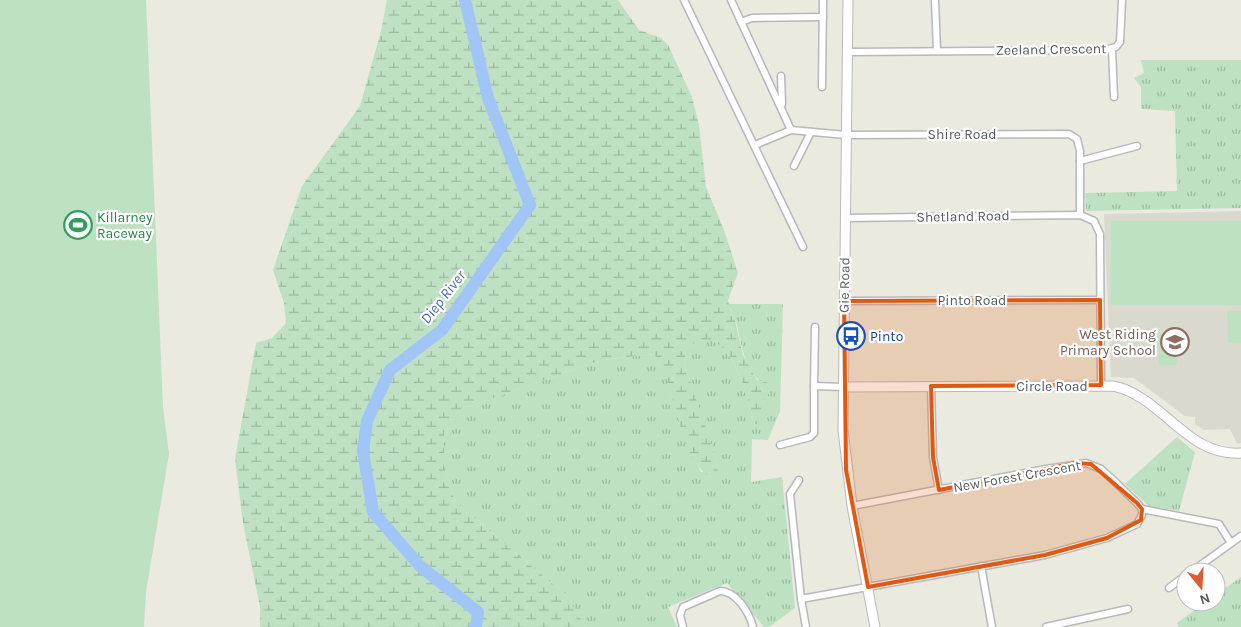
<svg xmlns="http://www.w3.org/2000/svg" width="1241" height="627" viewBox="0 0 1241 627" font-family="Karla,sans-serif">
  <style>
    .education { fill: #dad9ce }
    .grass { fill: url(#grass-tufts) }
    .wetland { fill: url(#wetland-marsh) }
    .pitch { fill: #bde1c2 }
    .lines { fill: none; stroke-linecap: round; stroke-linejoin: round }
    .river { stroke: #a2c5f8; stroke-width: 12 }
    .street-casing { stroke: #b7b8be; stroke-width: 9 }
    .secondary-casing { stroke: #b8bac0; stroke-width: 11 }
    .street { stroke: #fff; stroke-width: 6 }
    .secondary { stroke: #fff; stroke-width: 9 }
    .marked { fill: #e15910; fill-opacity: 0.2; stroke: #e15910; stroke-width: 4; stroke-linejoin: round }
    .labels { text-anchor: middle; stroke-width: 4.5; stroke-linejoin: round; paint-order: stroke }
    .street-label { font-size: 14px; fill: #585a5f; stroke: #fff }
    .leisure-label { font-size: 14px; fill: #27864d; stroke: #fff; text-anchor: start }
    .education-label { font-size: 14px; fill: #785e54; stroke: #fff; text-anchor: end }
    .transit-label { font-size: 14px; fill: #164399; stroke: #fff; text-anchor: start }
    .water-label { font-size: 15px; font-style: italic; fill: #486db8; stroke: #fff }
  </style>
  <defs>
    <pattern id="grass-tufts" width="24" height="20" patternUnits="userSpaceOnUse" patternTransform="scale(1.25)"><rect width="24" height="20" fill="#bde1c2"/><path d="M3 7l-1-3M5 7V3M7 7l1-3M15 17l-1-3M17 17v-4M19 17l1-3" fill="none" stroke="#9cb9a1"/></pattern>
    <pattern id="wetland-marsh" width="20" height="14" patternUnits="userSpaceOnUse" patternTransform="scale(1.25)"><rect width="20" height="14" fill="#bde1c2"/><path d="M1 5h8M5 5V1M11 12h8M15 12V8" fill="none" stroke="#9cb9a1"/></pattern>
  </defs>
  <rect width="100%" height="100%" fill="#eaeadf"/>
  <polygon class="education" points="1241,211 1241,443 1237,444 1230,429 1204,430 1195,424 1195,417 1185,416 1134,378 1111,377 1104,214"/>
  <g class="grass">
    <polygon points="1141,60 1241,60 1241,208 1086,211 1085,193 1177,191 1175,111 1141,109 1141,87 1134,78 1144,73"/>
    <path d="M729,304H783L780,411L768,440L752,439L751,482L782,477L795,608L769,627H764L727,583L668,607L677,627H586L565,594L455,502L444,465V432L459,410L602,360L655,354L663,367L684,437L701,472L718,471L714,452L684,363L686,349C729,313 746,395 755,424L762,403L771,390C743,371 744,352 736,322C734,316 730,310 729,304Z"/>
    <polygon points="1177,437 1195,452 1179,511 1149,506 1125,484"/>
    <polygon points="1241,577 1241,627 1179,627 1177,623 1206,602 1216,602 1216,595"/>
  </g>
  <path class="wetland" d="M387,0H618L639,30L661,38L668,45L692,97L699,125L706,187L724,230L738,273L728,300L730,309L735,320L743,355L757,380L772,384L771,390L762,403V425L755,424C746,395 729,313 686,349L684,363L714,451L718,471L711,477C678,460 677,385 654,354L602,360L459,410L444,432V465L455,502L565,594L586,627H260V607L243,523L235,459L256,343L272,338L286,323L284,303L273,270L302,186L360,106L381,31Z"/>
  <g class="pitch">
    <polygon points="0,0 146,0 163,407 169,454 146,592 144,627 0,627"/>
    <rect x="1111" y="221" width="130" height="84"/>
    <polygon points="1227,311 1241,311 1241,343 1228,343"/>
    <polygon points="1159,334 1176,334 1177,365 1159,366"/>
  </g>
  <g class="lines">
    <polyline class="river" points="465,0 488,98 530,205 442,330 390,370 367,421 363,451 373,512 420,566 478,612 476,627"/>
    <defs>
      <g id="street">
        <polyline points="684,0 803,247"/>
        <polyline points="731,0 791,130"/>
        <polyline points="935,0 937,50"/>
        <polyline points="741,22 752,18 823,17"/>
        <polyline points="1112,48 1114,97"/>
        <polyline points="847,52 1104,50 1116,47 1120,42 1122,0"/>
        <polyline points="781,76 782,104"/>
        <polyline points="822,87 823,0"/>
        <polyline points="755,145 791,130 846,135 1069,134 1077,139 1080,151 1080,215"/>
        <polyline points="1080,161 1137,146"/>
        <polyline points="794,166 811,132"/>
        <polyline points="845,218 1080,215 1094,221 1100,234 1101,385"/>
        <polyline points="844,301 1100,300"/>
        <polyline points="814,386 815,327"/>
        <polyline points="931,386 933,457 939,490"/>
        <polyline points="780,445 810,437 814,433 814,386 843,387"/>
        <polyline points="799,480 790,494 801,599 806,627"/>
        <polyline points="1142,509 1219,524 1231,543"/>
        <polyline points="981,566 992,627"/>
        <polyline points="1191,572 1241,536"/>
        <polyline points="1169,588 1186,575"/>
        <polyline points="801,599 1045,555 1107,538 1137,524 1142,515 1142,509 1137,503 1110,477 1101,469 1086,463 1046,469 852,506"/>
        <path d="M683,627L680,615L683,607L720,591C736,591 749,612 753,627"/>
        <polyline points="1046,627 1128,609"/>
      </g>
      <g id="secondary">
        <polyline points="848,0 843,430 852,506 875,627"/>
        <path d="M843,387L1113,386C1163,396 1186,457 1241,453"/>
      </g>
    </defs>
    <use href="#street" class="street-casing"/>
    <use href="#secondary" class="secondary-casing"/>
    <use href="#street" class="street"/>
    <use href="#secondary" class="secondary"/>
  </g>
  <path class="marked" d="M1100,300L1101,385L931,386L933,457L939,490L1076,463L1091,464L1137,503L1142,509L1141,520L1107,538L1045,555L868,587L846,470L844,301Z"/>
  <defs>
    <symbol id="stadium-ring" viewBox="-11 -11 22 22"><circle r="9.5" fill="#fff" stroke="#2e9e5b" stroke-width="1.5"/><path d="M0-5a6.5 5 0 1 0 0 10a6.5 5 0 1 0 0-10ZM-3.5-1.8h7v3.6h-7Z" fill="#2e9e5b"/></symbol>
    <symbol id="bus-ring" viewBox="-11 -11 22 22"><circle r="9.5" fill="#fff" stroke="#1a4fb4" stroke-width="1.5"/><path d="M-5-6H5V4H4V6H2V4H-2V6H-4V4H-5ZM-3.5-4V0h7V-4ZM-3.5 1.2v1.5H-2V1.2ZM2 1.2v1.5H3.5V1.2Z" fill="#1a4fb4"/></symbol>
    <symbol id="school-ring" viewBox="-11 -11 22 22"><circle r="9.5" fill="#fff" stroke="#8d6e63" stroke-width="1.5"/><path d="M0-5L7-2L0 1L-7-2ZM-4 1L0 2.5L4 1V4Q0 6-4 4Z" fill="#8d6e63"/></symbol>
  </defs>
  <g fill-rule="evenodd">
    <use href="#stadium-ring" x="62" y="209" width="32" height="32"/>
    <use href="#bus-ring" x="835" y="320" width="32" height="32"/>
    <use href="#school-ring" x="1159" y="326" width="32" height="32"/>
  </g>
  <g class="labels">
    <g class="street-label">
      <text transform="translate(1051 49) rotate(-1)" y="5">Zeeland Crescent</text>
      <text x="962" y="139">Shire Road</text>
      <text transform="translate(963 216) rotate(-1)" y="5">Shetland Road</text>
      <text transform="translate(844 285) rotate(-89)" y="5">Gie Road</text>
      <text x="972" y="305">Pinto Road</text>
      <text x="1052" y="391">Circle Road</text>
      <text transform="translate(1017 476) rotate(-10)" y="5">New Forest Crescent</text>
    </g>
    <g class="leisure-label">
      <text x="97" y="222">Killarney<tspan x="97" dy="16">Raceway</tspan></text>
    </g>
    <g class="education-label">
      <text x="1156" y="339">West Riding<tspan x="1156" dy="16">Primary School</tspan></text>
    </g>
    <g class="transit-label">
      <text x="870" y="341">Pinto</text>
    </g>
    <g class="water-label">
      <text transform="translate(443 297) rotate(-52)" y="5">Diep River</text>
    </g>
  </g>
  <g transform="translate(1201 587) rotate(162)"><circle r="24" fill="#ffffff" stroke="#bcbdbf"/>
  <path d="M0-4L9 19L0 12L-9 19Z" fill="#db5b35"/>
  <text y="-8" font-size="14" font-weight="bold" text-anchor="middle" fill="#585a5f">N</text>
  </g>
</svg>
